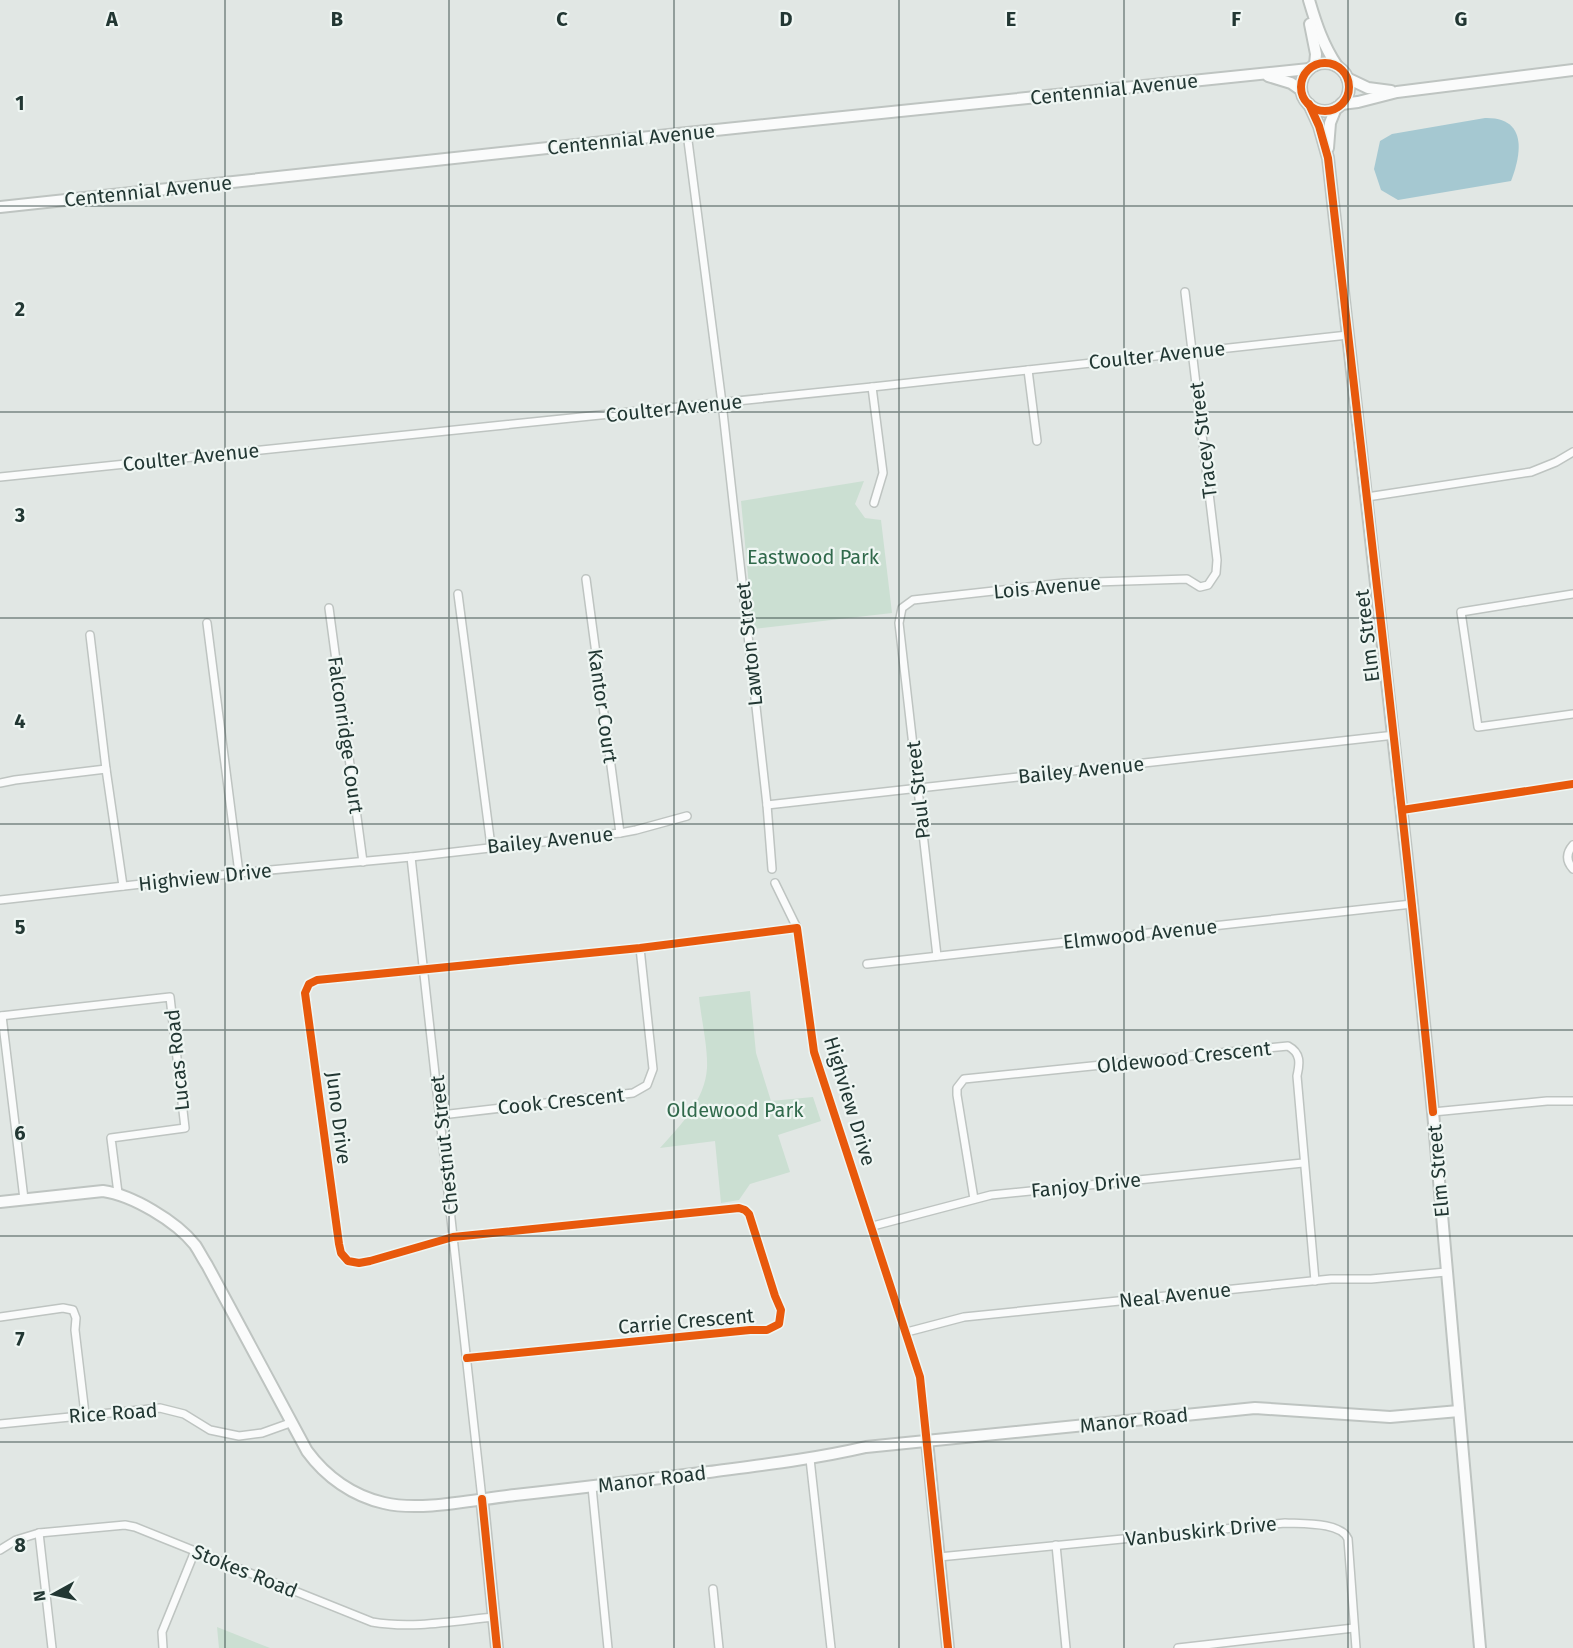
<svg xmlns="http://www.w3.org/2000/svg" width="1573" height="1648" viewBox="0 0 1573 1648" font-family="'Fira Sans',sans-serif">
  <style>
    .green { fill: #cbdfd2 }
    .water { fill: #a5c8d1 }
    .lines { fill: none; stroke-linecap: round; stroke-linejoin: round }
    .street-casing { stroke: #bec4c1; stroke-width: 10 }
    .secondary-casing { stroke: #bec4c1; stroke-width: 14 }
    .street { stroke: #fafbfb; stroke-width: 7 }
    .secondary { stroke: #fafbfb; stroke-width: 10 }
    .cycleway-casing { stroke: #eff6f3; stroke-width: 11 }
    .cycleway { stroke: #e8590c; stroke-width: 8 }
    .grid { fill: none; stroke: #223733; stroke-width: 1.5; stroke-opacity: 0.55 }
    .labels { text-anchor: middle; stroke-width: 4.5; stroke-linejoin: round; paint-order: stroke }
    .street-label { font-size: 20px; fill: #223733; stroke: #eff6f3 }
    .park-label { font-size: 20px; fill: #30694b; stroke: #eff6f3 }
    .grid-label { font-size: 20px; text-anchor: middle; font-weight: bold; fill: #223733; stroke: #eff6f3; stroke-width: 4.5; stroke-linejoin: round; paint-order: stroke }
  </style>
  <rect width="100%" height="100%" fill="#e1e7e4"/>
  <g class="green">
    <polygon points="864,481 855,504 865,518 881,520 892,613 753,629 741,501"/>
    <path d="M750,991L756,1053L771,1101L813,1097L821,1121L778,1135L790,1172L750,1184L739,1200L721,1203L715,1141L660,1148C681,1125 705,1100 707,1068C708,1047 701,1018 699,997Z"/>
    <polygon points="217,1627 270,1648 219,1648"/>
  </g>
  <path class="water" d="M1485,118C1527,117 1522,153 1511,181L1398,200L1381,190L1374,169L1380,141L1392,134Z"/>
  <g class="lines">
    <defs>
      <g id="street">
        <polyline points="687,133 722,403 767,805 772,869"/>
        <polyline points="1028,370 1037,441"/>
        <polyline points="872,387 883,473 874,503"/>
        <polyline points="0,477 872,387 1348,335"/>
        <polyline points="1367,497 1531,472 1556,462 1573,452"/>
        <polyline points="586,579 620,833"/>
        <polyline points="458,594 491,846"/>
        <polyline points="1573,594 1461,612 1478,727 1573,714"/>
        <polyline points="329,608 363,862"/>
        <polyline points="207,623 239,873"/>
        <polyline points="90,635 106,769 123,886"/>
        <polyline points="0,783 15,780 106,769"/>
        <polyline points="767,805 1395,735"/>
        <path d="M1573,845C1566,853 1566,861 1573,869"/>
        <polyline points="411,857 482,1499"/>
        <polyline points="775,883 797,928"/>
        <polyline points="0,900 239,873 411,857 620,833 636,830 687,816"/>
        <polyline points="937,956 899,623 902,608 913,600 1064,583 1187,579 1200,587 1208,585 1216,573 1217,560 1185,292"/>
        <polyline points="867,964 1412,904"/>
        <polyline points="0,1016 170,997 185,1128 111,1138 118,1193"/>
        <polyline points="2,1016 24,1199"/>
        <polyline points="1433,1112 1547,1101 1573,1101"/>
        <polyline points="441,1115 633,1093 647,1085 653,1069 640,948"/>
        <path d="M974,1199L957,1095V1088L964,1079L1288,1046C1301,1053 1300,1063 1297,1076L1315,1281"/>
        <polyline points="873,1226 991,1195 1303,1163"/>
        <polyline points="0,1317 63,1308 73,1310 76,1318 75,1330 85,1414"/>
        <polyline points="907,1332 964,1317 1331,1279 1371,1279 1446,1272"/>
        <polyline points="467,1358 750,1330 767,1330 779,1324 781,1310 775,1296 749,1214 745,1210 739,1208 453,1237 370,1261 359,1263 348,1261 341,1253 339,1244 305,993 309,984 317,980 640,948 797,928 814,1052 920,1377 927,1441"/>
        <polyline points="0,1424 160,1408 184,1414 210,1430 239,1436 262,1433 290,1423"/>
        <polyline points="810,1459 831,1648"/>
        <polyline points="592,1487 608,1648"/>
        <polyline points="39,1533 52,1648"/>
        <polyline points="1056,1545 1066,1648"/>
        <path d="M0,1550L16,1540L39,1533L125,1525L135,1527L372,1622C412,1629 454,1621 494,1617"/>
        <path d="M939,1557L1285,1523C1303,1524 1341,1522 1348,1539L1356,1648"/>
        <polyline points="713,1589 719,1648"/>
        <polyline points="163,1648 162,1632 195,1551"/>
        <polyline points="1178,1648 1354,1628"/>
      </g>
      <g id="secondary">
        <path d="M1309,0C1316,24 1323,45 1337,66"/>
        <polyline points="1310,24 1316,54 1315,65"/>
        <circle cx="1325" cy="87" r="24"/>
        <polyline points="1268,76 1291,83 1301,90"/>
        <polyline points="1347,78 1368,88 1391,91"/>
        <polyline points="1309,104 1319,126 1328,158 1412,904 1433,1112 1480,1648"/>
        <polyline points="1341,104 1358,102 1397,92 1573,70"/>
        <polyline points="1328,148 1330,123 1336,108"/>
        <polyline points="0,207 687,133 1309,69"/>
        <path d="M0,1202L103,1191C132,1195 176,1221 195,1245C199,1251 203,1259 207,1265L307,1451C326,1477 353,1496 384,1503C421,1512 477,1499 515,1495C580,1488 645,1480 709,1472C762,1465 814,1459 866,1447L1255,1408L1390,1417L1459,1411"/>
        <polyline points="927,1441 948,1648"/>
        <polyline points="482,1499 497,1648"/>
      </g>
    </defs>
    <use href="#street" class="street-casing"/>
    <use href="#secondary" class="secondary-casing"/>
    <use href="#street" class="street"/>
    <use href="#secondary" class="secondary"/>
    <defs>
      <g id="cycleway">
        <circle cx="1325" cy="87" r="24"/>
        <path d="M1309,104L1319,126L1328,158C1364,476 1402,793 1433,1112"/>
        <polyline points="1402,810 1573,784"/>
        <polyline points="467,1358 750,1330 767,1330 779,1324 781,1310 775,1296 749,1214 745,1210 739,1208 453,1237 370,1261 359,1263 348,1261 341,1253 339,1244 305,993 309,984 317,980 640,948 797,928 814,1052 920,1377 948,1648"/>
        <polyline points="482,1499 497,1648"/>
      </g>
    </defs>
    <use href="#cycleway" class="cycleway-casing"/>
    <use href="#cycleway" class="cycleway"/>
  </g>
  <path class="grid" d="M225,0V1648M449,0V1648M674,0V1648M899,0V1648M1124,0V1648M1348,0V1648M0,206H1573M0,412H1573M0,618H1573M0,824H1573M0,1030H1573M0,1236H1573M0,1442H1573"/>
  <g class="labels">
    <g class="street-label">
      <text transform="translate(1114 89) rotate(-6)" y="7">Centennial Avenue</text>
      <text transform="translate(631 139) rotate(-6)" y="7">Centennial Avenue</text>
      <text transform="translate(148 191) rotate(-6)" y="7">Centennial Avenue</text>
      <text transform="translate(1157 355) rotate(-6)" y="7">Coulter Avenue</text>
      <text transform="translate(674 408) rotate(-6)" y="7">Coulter Avenue</text>
      <text transform="translate(1203 440) rotate(-97)" y="7">Tracey Street</text>
      <text transform="translate(191 457) rotate(-6)" y="7">Coulter Avenue</text>
      <text transform="translate(1047 587) rotate(-5)" y="7">Lois Avenue</text>
      <text transform="translate(1367 636) rotate(-97)" y="7">Elm Street</text>
      <text transform="translate(749 644) rotate(-96)" y="7">Lawton Street</text>
      <text transform="translate(603 706) rotate(82)" y="7">Kantor Court</text>
      <text transform="translate(346 735) rotate(82)" y="7">Falconridge Court</text>
      <text transform="translate(1081 770) rotate(-6)" y="7">Bailey Avenue</text>
      <text transform="translate(918 790) rotate(-96)" y="7">Paul Street</text>
      <text transform="translate(550 840) rotate(-6)" y="7">Bailey Avenue</text>
      <text transform="translate(205 877) rotate(-6)" y="7">Highview Drive</text>
      <text transform="translate(1140 934) rotate(-6)" y="7">Elmwood Avenue</text>
      <text transform="translate(1184 1057) rotate(-6)" y="7">Oldewood Crescent</text>
      <text transform="translate(177 1060) rotate(-96)" y="7">Lucas Road</text>
      <text transform="translate(561 1101) rotate(-6)" y="7">Cook Crescent</text>
      <text transform="translate(850 1101) rotate(73)" y="7">Highview Drive</text>
      <text transform="translate(339 1118) rotate(83)" y="7">Juno Drive</text>
      <text transform="translate(444 1145) rotate(-96)" y="7">Chestnut Street</text>
      <text transform="translate(1438 1171) rotate(-95)" y="7">Elm Street</text>
      <text transform="translate(1086 1185) rotate(-6)" y="7">Fanjoy Drive</text>
      <text transform="translate(1175 1295) rotate(-6)" y="7">Neal Avenue</text>
      <text transform="translate(686 1321) rotate(-5)" y="7">Carrie Crescent</text>
      <text transform="translate(113 1413) rotate(-4)" y="7">Rice Road</text>
      <text transform="translate(1134 1420) rotate(-6)" y="7">Manor Road</text>
      <text transform="translate(652 1479) rotate(-7)" y="7">Manor Road</text>
      <text transform="translate(1201 1531) rotate(-6)" y="7">Vanbuskirk Drive</text>
      <text transform="translate(245 1571) rotate(22)" y="7">Stokes Road</text>
    </g>
    <g class="park-label">
      <text x="813" y="564">Eastwood Park</text>
      <text x="735" y="1117">Oldewood Park</text>
    </g>
  </g>
  <g class="grid-label">
    <text x="112" y="26">A</text>
    <text x="337" y="26">B</text>
    <text x="562" y="26">C</text>
    <text x="786" y="26">D</text>
    <text x="1011" y="26">E</text>
    <text x="1236" y="26">F</text>
    <text x="1461" y="26">G</text>
    <text x="20" y="110">1</text>
    <text x="20" y="316">2</text>
    <text x="20" y="522">3</text>
    <text x="20" y="728">4</text>
    <text x="20" y="934">5</text>
    <text x="20" y="1140">6</text>
    <text x="20" y="1346">7</text>
    <text x="20" y="1552">8</text>
  </g>
  <g transform="translate(54 1594) rotate(262)" stroke="#eff6f3" stroke-width="4.5" paint-order="stroke">
  <path d="M0-4.5L10 22L0 15L-10 22Z" fill="#223733"/>
  <text y="-9" font-size="16" font-weight="bold" text-anchor="middle" fill="#223733">N</text>
  </g>
</svg>
